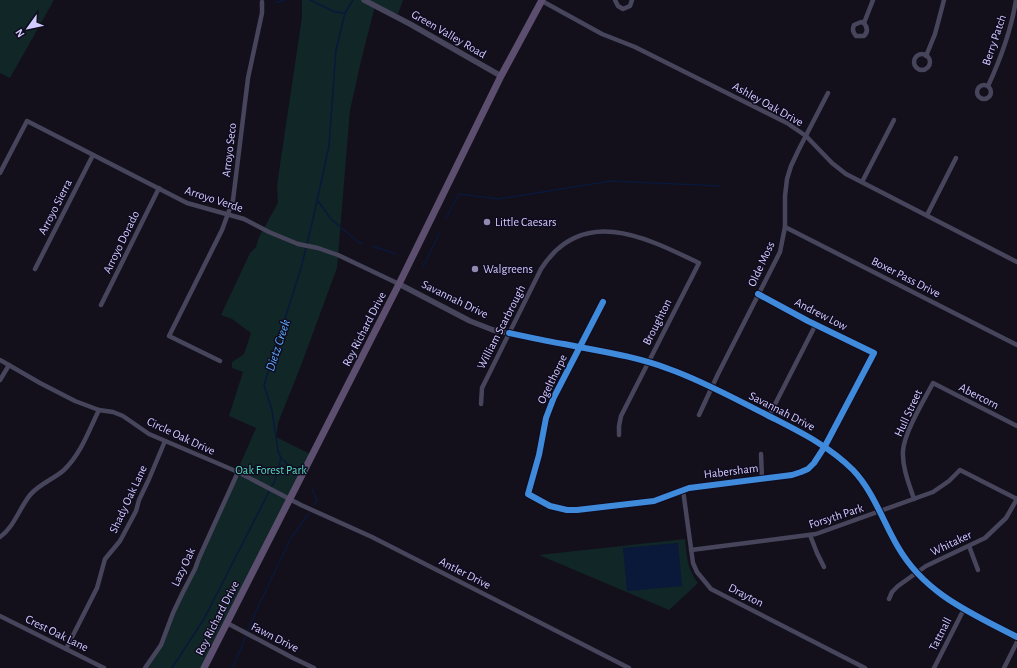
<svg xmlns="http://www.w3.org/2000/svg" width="1017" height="668" viewBox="0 0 1017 668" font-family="'Alegreya Sans',sans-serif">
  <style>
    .green { fill: #102627 }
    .water { fill: #0a1839 }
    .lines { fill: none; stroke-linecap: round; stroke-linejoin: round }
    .stream { stroke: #0a1839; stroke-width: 1.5 }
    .minor { stroke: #47455c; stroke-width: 4.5 }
    .tertiary { stroke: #47455c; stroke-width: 5.5 }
    .primary { stroke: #5c4e6e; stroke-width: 7 }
    .cycleway-casing { stroke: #100c1f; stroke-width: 8 }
    .cycleway { stroke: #408adc; stroke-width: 6 }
    .poi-dot { fill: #908aaf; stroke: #100c1f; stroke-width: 1.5 }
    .labels { text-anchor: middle; stroke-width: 3; stroke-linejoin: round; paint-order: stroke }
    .street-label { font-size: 12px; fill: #d3cbff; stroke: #100c1f }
    .poi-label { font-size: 12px; fill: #d3cbff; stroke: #100c1f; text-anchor: start }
    .park-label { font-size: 12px; fill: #57dec2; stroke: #100c1f }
    .water-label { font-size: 13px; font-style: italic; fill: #59abff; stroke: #100c1f }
  </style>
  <rect width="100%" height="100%" fill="#13101b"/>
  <g class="green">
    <polygon points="0,0 54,0 10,78 0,73"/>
    <polygon points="302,0 403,0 398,14 375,6 361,61 350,110 337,268 300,368 278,423 276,437 312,455 204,668 145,668 161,645 256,428 229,416 243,372 232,368 232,362 244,354 251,333 232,319 221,315 250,253 256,247 259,237 278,203 277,185 302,17"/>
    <path d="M685,539C687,557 687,568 698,583L669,610L539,555Z"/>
  </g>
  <polygon class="water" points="678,543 682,586 627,591 623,548"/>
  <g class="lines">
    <g class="stream">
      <polyline points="310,0 335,12 345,13"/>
      <polyline points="275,3 285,0"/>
      <polyline points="318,201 331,219 358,242 362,243"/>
      <polyline points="446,218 459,194 498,199 611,181 721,186"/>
      <polyline points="372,246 396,254"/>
      <polyline points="423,267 440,232"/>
      <polyline points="282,459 292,468"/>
      <polyline points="312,489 317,501 314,505"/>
      <polyline points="172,668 204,619 275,480 281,458 278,451 272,410 264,385 301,268 313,219 329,146 336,50 345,13 353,0"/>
      <polyline points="233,668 256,611 291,538 309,513"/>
    </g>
    <g class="minor">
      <polyline points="615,0 618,6 623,9 630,6 632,0"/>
      <polyline points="542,1 602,34 635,47 787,123 806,136 832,163 846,174 1017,262"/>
      <path d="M864,23L861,22L854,25C852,30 853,32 856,36H864C868,32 868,28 864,23L873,0"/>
      <circle cx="922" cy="62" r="8"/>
      <polyline points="926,56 935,34 944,0"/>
      <circle cx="984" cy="92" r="7"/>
      <path d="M988,86C1001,58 1011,31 1016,0"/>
      <polyline points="0,173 27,121 187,203 244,219 269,232 298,244 318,248 338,255 399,284"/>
      <polyline points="862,182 894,120"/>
      <polyline points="927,215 956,158"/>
      <polyline points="785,227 1017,345"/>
      <polyline points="35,269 93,155"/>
      <polyline points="603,302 554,397 546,418 539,455 528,494 550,506 567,510 577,510 654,501 689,488 792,475 801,472 808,469 814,463 825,446 874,353 808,321 758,294"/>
      <polyline points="101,305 159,188"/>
      <polyline points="0,360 40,383 75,401 99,410 113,412 123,416 149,434 238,472 301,505 372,537 629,668"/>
      <polyline points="220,361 169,336 222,230 233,200 248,78 262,13 262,2"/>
      <polyline points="0,380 9,365"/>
      <path d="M481,404L482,388L541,269C582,205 645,237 699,263L621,416L619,426V435"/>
      <polyline points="699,415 718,374 780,252 785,227 785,196 787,179 791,166 799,149 828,93"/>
      <polyline points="769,416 816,324"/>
      <polyline points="761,454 762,479"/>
      <polyline points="683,490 693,563 697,572 711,589 865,668"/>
      <path d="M914,499C909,484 902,467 903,451C904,433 924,400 933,383L1017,426"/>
      <polyline points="810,535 817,553 824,567"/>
      <path d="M0,537C14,527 19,509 30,495C39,484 54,479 64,470C81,454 89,430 99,410"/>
      <polyline points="969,546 978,570"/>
      <polyline points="691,550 816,534 933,492 949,481 960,470 1017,499"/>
      <polyline points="889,599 892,592 898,586 926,566 985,538 1006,518 1017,499"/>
      <polyline points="0,616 104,668"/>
      <polyline points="227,623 293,658 314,668"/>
      <polyline points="66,649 97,588 105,559 120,541 136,511 139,500 149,479 165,441"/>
      <polyline points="145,668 161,645 173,613 183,592 195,569 199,558 238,472"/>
      <polyline points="934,668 964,609"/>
      <polyline points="1004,668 1017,642"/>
    </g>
    <g class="tertiary">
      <polyline points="364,0 410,24 501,76"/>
      <polyline points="399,284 470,321 493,330 628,356 669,369 712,387 800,431 825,446 854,471 873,498 898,549 908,563 926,582 939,594 964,609 1017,637"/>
    </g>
    <polyline class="primary" points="204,668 399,284 501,76 542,0"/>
    <defs>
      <g id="cycleway">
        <polyline points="603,302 554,397 546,418 539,455 528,494 550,506 567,510 577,510 654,501 689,488 792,475 801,472 808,469 814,463 825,446 874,353 808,321 758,294"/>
        <path d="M509,333C528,337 546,341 564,344C599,351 635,356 669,369C703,381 735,399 767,415C798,431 828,445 853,470C874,492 883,522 898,547C925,594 971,613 1017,637"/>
      </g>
    </defs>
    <use href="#cycleway" class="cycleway-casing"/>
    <use href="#cycleway" class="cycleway"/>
  </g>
  <g class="poi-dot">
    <circle cx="487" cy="222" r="4"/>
    <circle cx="475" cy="269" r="4"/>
  </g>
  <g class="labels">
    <g class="street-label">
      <text transform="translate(449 34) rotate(30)" y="4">Green Valley Road</text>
      <text transform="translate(994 40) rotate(-71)" y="4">Berry Patch</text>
      <text transform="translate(768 104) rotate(29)" y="4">Ashley Oak Drive</text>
      <text transform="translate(229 150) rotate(-83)" y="4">Arroyo Seco</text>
      <text transform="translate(214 199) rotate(18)" y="4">Arroyo Verde</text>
      <text transform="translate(55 207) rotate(-63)" y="4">Arroyo Sierra</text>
      <text transform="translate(121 242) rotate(-64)" y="4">Arroyo Dorado</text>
      <text transform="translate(761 264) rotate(-65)" y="4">Olde Moss</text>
      <text transform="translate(906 277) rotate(27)" y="4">Boxer Pass Drive</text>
      <text transform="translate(455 299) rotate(26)" y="4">Savannah Drive</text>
      <text transform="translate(821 314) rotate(27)" y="4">Andrew Low</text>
      <text transform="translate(657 322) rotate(-63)" y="4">Broughton</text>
      <text transform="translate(501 327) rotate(-63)" y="4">William Scarbrough</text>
      <text transform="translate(364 329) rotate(-63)" y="4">Roy Richard Drive</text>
      <text transform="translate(552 379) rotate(-64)" y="4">Ogelthorpe</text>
      <text transform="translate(979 396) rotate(27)" y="4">Abercorn</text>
      <text transform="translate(782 411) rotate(27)" y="4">Savannah Drive</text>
      <text transform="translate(908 413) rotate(-65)" y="4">Hull Street</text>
      <text transform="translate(181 436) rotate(25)" y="4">Circle Oak Drive</text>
      <text transform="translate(731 471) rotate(-7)" y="4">Habersham</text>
      <text transform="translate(128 499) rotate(-65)" y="4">Shady Oak Lane</text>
      <text transform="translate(836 516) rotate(-18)" y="4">Forsyth Park</text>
      <text transform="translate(951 543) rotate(-25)" y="4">Whitaker</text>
      <text transform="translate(183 567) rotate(-65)" y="4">Lazy Oak</text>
      <text transform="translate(465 573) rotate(27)" y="4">Antler Drive</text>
      <text transform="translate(746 595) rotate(27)" y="4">Drayton</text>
      <text transform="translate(217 618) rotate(-63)" y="4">Roy Richard Drive</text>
      <text transform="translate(57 633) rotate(26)" y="4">Crest Oak Lane</text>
      <text transform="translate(940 634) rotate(-63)" y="4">Tattnall</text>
      <text transform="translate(275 637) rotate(27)" y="4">Fawn Drive</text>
    </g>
    <g class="poi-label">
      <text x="495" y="226">Little Caesars</text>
      <text x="483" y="273">Walgreens</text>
    </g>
    <g class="park-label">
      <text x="271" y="474">Oak Forest Park</text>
    </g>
    <g class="water-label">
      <text transform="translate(277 345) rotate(-72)" y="5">Dietz Creek</text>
    </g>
  </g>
  <g transform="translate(28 28) rotate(237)" stroke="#100c1f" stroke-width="3" paint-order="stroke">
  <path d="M0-3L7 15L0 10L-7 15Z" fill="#d3cbff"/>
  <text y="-6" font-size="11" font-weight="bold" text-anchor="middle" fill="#d3cbff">N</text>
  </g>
</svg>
